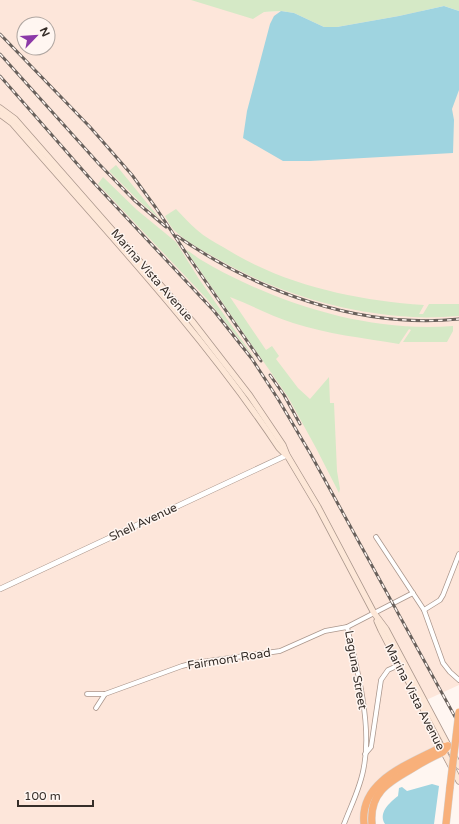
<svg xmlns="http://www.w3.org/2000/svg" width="459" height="824" viewBox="0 0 459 824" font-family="'Varela Round',sans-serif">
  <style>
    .built { fill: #fde6da; fill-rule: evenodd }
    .green { fill: #d5e9c6 }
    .water { fill: #9fd4e0 }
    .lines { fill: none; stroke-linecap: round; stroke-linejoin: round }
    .minor-casing { stroke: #ab978d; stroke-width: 5.5 }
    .tertiary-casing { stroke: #ab978d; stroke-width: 6 }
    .secondary-casing { stroke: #ab978d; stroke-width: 7 }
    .motorway-casing { stroke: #d7d5d4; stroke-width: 8 }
    .minor { stroke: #fff; stroke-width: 4 }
    .tertiary { stroke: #fff; stroke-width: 5 }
    .secondary { stroke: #fde7d7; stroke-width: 5.5 }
    .motorway { stroke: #f8b07a; stroke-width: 7 }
    .rail-casing { stroke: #69615c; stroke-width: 3 }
    .rail { stroke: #fff6f1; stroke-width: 1.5; stroke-dasharray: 4.5; stroke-linecap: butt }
    .motorway-bridge-casing { stroke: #d7d5d4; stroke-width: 8; stroke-linecap: butt }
    .motorway-bridge { stroke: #f8b07a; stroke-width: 7 }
    .labels { text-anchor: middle; stroke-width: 3; stroke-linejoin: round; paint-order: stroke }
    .street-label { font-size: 12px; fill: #362e29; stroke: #fff6f1 }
  </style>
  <rect width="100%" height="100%" fill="#fff6f1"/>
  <path class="built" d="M0,0H193L264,12L281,11L294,13L324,27H337L399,16L418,11H459V685L424,701L441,747L372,791L364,824H0V114L5,117L116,242L284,447L213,347L0,108ZM24,24H48V48H24Z"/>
  <g class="green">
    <polygon points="191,0 459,0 459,11 444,6 399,16 337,27 324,27 294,13 281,11 264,12 253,19"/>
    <polygon points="116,165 160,219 139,201 109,171"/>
    <polygon points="103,177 137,210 176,242 199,279 258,363 206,298 98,184"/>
    <path d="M176,209C183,216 190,224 197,230C205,237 214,242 223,247C283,285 354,300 424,305L419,314H423L429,304H459V316C444,317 428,318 413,317C344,313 276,293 216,258C202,250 187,242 175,231C171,228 168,221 165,216Z"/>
    <path d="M186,250C191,252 197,258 203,261C216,269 230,276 243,282C306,312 383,332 453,326V331L447,342H403L411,330L409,329L399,344C363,338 327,334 293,323C271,316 251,305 230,297L266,350L272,346L279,356L276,359L298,388L310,399L329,377L330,403H334L337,471L340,489L339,493L316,448L288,397Z"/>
  </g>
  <g class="water">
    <polygon points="444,6 459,11 459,90 452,109 454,120 453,153 310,161 283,161 243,138 247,111 270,24 274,16 281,11 294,13 324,27 337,27 399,16"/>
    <path d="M432,784L439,786L434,824H385C378,813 389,803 398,796L399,788L402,787L407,791Z"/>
  </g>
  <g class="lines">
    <defs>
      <g id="minor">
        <polyline points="376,537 424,610 443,663 450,672 459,680"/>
        <polyline points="424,610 440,600 443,595 459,554"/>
        <polyline points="87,694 105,694 182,666 194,663 280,651 325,631 347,627 413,593"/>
        <polyline points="96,708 105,694"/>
        <polyline points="365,754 371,747 381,680 388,670 399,665"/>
        <path d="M344,824C351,805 361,787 364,766C372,725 357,667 347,627"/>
      </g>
      <polyline id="tertiary" points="0,589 287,455"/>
      <g id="secondary">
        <polyline points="0,108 15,119 192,321 250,396 283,445 287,455 318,507 374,613 386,629 459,766"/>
        <path d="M0,114L12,123C104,229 201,331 279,448L285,454"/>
        <polyline points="377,621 381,630 399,665 418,698 441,747 459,781"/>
      </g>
      <g id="motorway">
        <path d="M364,824C359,780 410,764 441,747L448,746"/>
        <path d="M372,824C369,794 387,783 410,770C421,763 432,757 443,752L448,746"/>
        <polyline points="446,824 450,787"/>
      </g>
    </defs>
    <use href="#minor" class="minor-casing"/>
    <use href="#tertiary" class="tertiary-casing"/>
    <use href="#secondary" class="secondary-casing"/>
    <use href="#motorway" class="motorway-casing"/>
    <use href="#minor" class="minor"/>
    <use href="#tertiary" class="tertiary"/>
    <use href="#secondary" class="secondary"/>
    <use href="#motorway" class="motorway"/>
    <defs>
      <g id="rail">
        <polyline points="0,34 90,127 132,175 156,208 190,259 261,361"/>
        <polyline points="0,54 99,164 134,200 166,227"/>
        <polyline points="0,76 94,183 214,311 252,359 278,399 310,453 459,724"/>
        <path d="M177,236C258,292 359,329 459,319"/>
        <polyline points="270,375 284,395 300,424"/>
      </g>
    </defs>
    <use href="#rail" class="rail-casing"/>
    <use href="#rail" class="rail"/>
    <defs>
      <polyline id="motorway-bridge" points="450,787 459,712"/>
    </defs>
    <use href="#motorway-bridge" class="motorway-bridge-casing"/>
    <use href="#motorway-bridge" class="motorway-bridge"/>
  </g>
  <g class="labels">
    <g class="street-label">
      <text transform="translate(152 275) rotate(49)" y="4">Marina Vista Avenue</text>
      <text transform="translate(143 522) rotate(-25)" y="4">Shell Avenue</text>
      <text transform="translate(229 659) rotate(-9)" y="4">Fairmont Road</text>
      <text transform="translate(356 670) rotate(80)" y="4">Laguna Street</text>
      <text transform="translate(415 697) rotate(63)" y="4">Marina Vista Avenue</text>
    </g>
  </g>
  <g transform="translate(36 36) rotate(65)"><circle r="19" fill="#fff6f1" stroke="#afa6a1"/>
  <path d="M0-3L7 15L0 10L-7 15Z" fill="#8c39a8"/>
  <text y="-6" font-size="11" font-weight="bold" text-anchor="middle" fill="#362e29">N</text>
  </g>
  <path d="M18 800v6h75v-6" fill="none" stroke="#362e29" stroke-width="2"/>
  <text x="24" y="800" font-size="12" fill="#362e29" stroke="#fff6f1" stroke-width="3" paint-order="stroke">100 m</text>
</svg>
